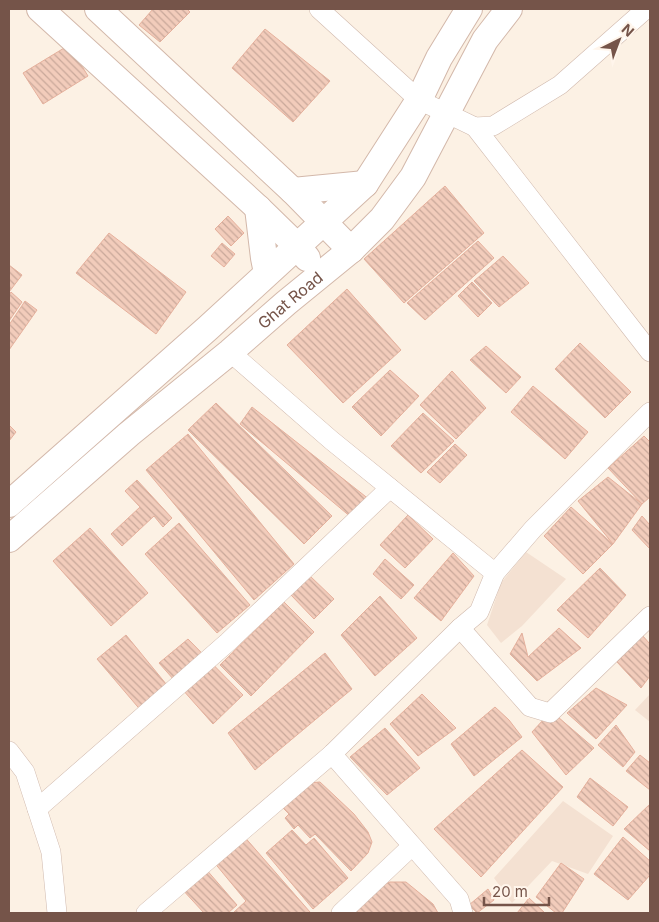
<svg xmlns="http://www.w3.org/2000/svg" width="659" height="922" viewBox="0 0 659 922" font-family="Inter,sans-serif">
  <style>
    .residential { fill: #f4e1d2 }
    .building { fill: url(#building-back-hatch); stroke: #e5b09c }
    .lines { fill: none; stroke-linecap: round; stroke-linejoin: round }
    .minor-casing { stroke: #d0b9ad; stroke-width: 20 }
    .secondary-casing { stroke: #d3b8aa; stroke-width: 28 }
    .minor { stroke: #fff; stroke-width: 19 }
    .secondary { stroke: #fff; stroke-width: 26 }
    .labels { text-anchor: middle; stroke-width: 4; stroke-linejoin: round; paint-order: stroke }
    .street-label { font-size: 16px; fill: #755449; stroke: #fff5eb }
  </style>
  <defs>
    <pattern id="building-back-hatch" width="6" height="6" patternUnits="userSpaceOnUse" patternTransform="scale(1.25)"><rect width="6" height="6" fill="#f2ccbb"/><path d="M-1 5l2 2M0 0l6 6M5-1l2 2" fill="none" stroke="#c9a89a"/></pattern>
  </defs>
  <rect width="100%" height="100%" fill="#fcf1e4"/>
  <g class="residential">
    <polygon points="526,552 566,579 522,626 501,643 487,625 501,583"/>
    <polygon points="650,694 650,722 635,710"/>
    <polygon points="563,801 613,836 588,874 552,861 512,903 494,878"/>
  </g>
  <g class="building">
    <polygon points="153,9 187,9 190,12 160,42 139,25"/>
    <polygon points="265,29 330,81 293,122 232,68"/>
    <polygon points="69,45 88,76 43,104 23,73"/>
    <polygon points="445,186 484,233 404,303 364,259"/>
    <polygon points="228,216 244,233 231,246 215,229"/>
    <polygon points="109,233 186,292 156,334 76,273"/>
    <polygon points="478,241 494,258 425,320 407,303"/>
    <polygon points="222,243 235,254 224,267 211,256"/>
    <polygon points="503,256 529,283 499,307 474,281"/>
    <polygon points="9,265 22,275 9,292"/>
    <polygon points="472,282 492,303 478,317 458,296"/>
    <polygon points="347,289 401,350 343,403 287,345"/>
    <polygon points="11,292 22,302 9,321 9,295"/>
    <polygon points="25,301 37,310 9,350 9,325"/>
    <polygon points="580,343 631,392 605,418 555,369"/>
    <polygon points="486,346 521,377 506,393 470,360"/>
    <polygon points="390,370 419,396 381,436 352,407"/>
    <polygon points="452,371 486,408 456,439 420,405"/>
    <polygon points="533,386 588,432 565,459 511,412"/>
    <polygon points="216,403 332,516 304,544 188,430"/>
    <polygon points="252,407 370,500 352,518 240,424"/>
    <polygon points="423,413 454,441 421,473 391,446"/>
    <polygon points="9,425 16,432 9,441"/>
    <polygon points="188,434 294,564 254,600 146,470"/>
    <polygon points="644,436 650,442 650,497 642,504 608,468"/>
    <polygon points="455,444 467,455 440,483 427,472"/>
    <polygon points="608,477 642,504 613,544 578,501"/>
    <polygon points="137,480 172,518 163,527 154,516 122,546 111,534 140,507 125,491"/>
    <polygon points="571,507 613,544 583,574 544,536"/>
    <polygon points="408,515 433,539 405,568 380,545"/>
    <polygon points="642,516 650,525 650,549 632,530"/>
    <polygon points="179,523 250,605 217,633 145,554"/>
    <polygon points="90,528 148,593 111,626 53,561"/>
    <polygon points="453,553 474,576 441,621 414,598"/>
    <polygon points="385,559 414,585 401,599 373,574"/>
    <polygon points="600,568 626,595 588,638 557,610"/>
    <polygon points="310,576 334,599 314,619 291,595"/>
    <polygon points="380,596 417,638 375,676 341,635"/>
    <polygon points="284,602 314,632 251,696 220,665"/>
    <polygon points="559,628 581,648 537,681 510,654 522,633 528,657"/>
    <polygon points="126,635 171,690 143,713 97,659"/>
    <polygon points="642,635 650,644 650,676 641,688 617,662"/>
    <polygon points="188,639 243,695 213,724 159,663"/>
    <polygon points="325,653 352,689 255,770 228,733"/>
    <polygon points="596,688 627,705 596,739 567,713"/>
    <polygon points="422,694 456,728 418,756 390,724"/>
    <polygon points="495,707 509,720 522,737 474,776 451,744"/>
    <polygon points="558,717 594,748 566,775 532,732 544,719"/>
    <polygon points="616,725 635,752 623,767 598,745"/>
    <polygon points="385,728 420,768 387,795 350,757"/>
    <polygon points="522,750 563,787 481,877 434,829"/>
    <polygon points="640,755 650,763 650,790 626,771"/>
    <polygon points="590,778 628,807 613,826 577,797"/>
    <polygon points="320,782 354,814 368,832 372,842 368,853 351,871 315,834 310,838 298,825 294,829 285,818 289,814 282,807 308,783"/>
    <polygon points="650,804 650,851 624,829"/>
    <polygon points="292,830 306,845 314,838 348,878 313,909 266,853"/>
    <polygon points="242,834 310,912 308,913 233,913 246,901 213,861"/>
    <polygon points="623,837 650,861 650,875 628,900 594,874"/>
    <polygon points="561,863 584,879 562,913 556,913 536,897"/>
    <polygon points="205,868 237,905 228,913 204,913 181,888"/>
    <polygon points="390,882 406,882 433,904 438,913 350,913 380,886"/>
    <polygon points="488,889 494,900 477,913 469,905"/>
    <polygon points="529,898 545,913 517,913"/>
  </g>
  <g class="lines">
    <defs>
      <g id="minor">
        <polyline points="319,9 419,100 475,127 493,126 560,85 646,9"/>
        <polyline points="475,127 650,352"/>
        <polyline points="230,352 331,440 495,573"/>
        <polyline points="460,628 530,707 550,713 650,616"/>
        <polyline points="9,751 25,772 51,852 57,913"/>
        <polyline points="332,754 459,899 463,913"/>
        <polyline points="37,809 228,642 390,488"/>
        <polyline points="146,913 332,754 460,628 479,612 495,573 533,529 650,412"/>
        <polyline points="341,913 412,846"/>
      </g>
      <g id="secondary">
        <polyline points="40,9 258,208 297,246 307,258"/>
        <polyline points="98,9 293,191 351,250"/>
        <polyline points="293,191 365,184"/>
        <polyline points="258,208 264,258 267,273"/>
        <polyline points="9,504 208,328 365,184 419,100 439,58 469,9"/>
        <path id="s1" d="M9,539L129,434L230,352L286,303L351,250L382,219L413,177L485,40L509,9"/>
      </g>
    </defs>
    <use href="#minor" class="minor-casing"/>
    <use href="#secondary" class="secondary-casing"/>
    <use href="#minor" class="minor"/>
    <use href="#secondary" class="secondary"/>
  </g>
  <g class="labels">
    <g class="street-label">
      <text dy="6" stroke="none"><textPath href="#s1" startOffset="369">Ghat Road</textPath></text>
    </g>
  </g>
  <rect width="659" height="922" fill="none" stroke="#755449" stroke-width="20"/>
  <g transform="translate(619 40) rotate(42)" stroke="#fff5eb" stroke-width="4" paint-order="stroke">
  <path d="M0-4L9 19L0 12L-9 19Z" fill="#755449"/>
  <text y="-8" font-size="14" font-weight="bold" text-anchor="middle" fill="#755449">N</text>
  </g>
  <path d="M484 897v8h65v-8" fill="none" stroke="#755449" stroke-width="2.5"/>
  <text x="492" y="897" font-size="15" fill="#755449" stroke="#fff5eb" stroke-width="4" paint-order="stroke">20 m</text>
</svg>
